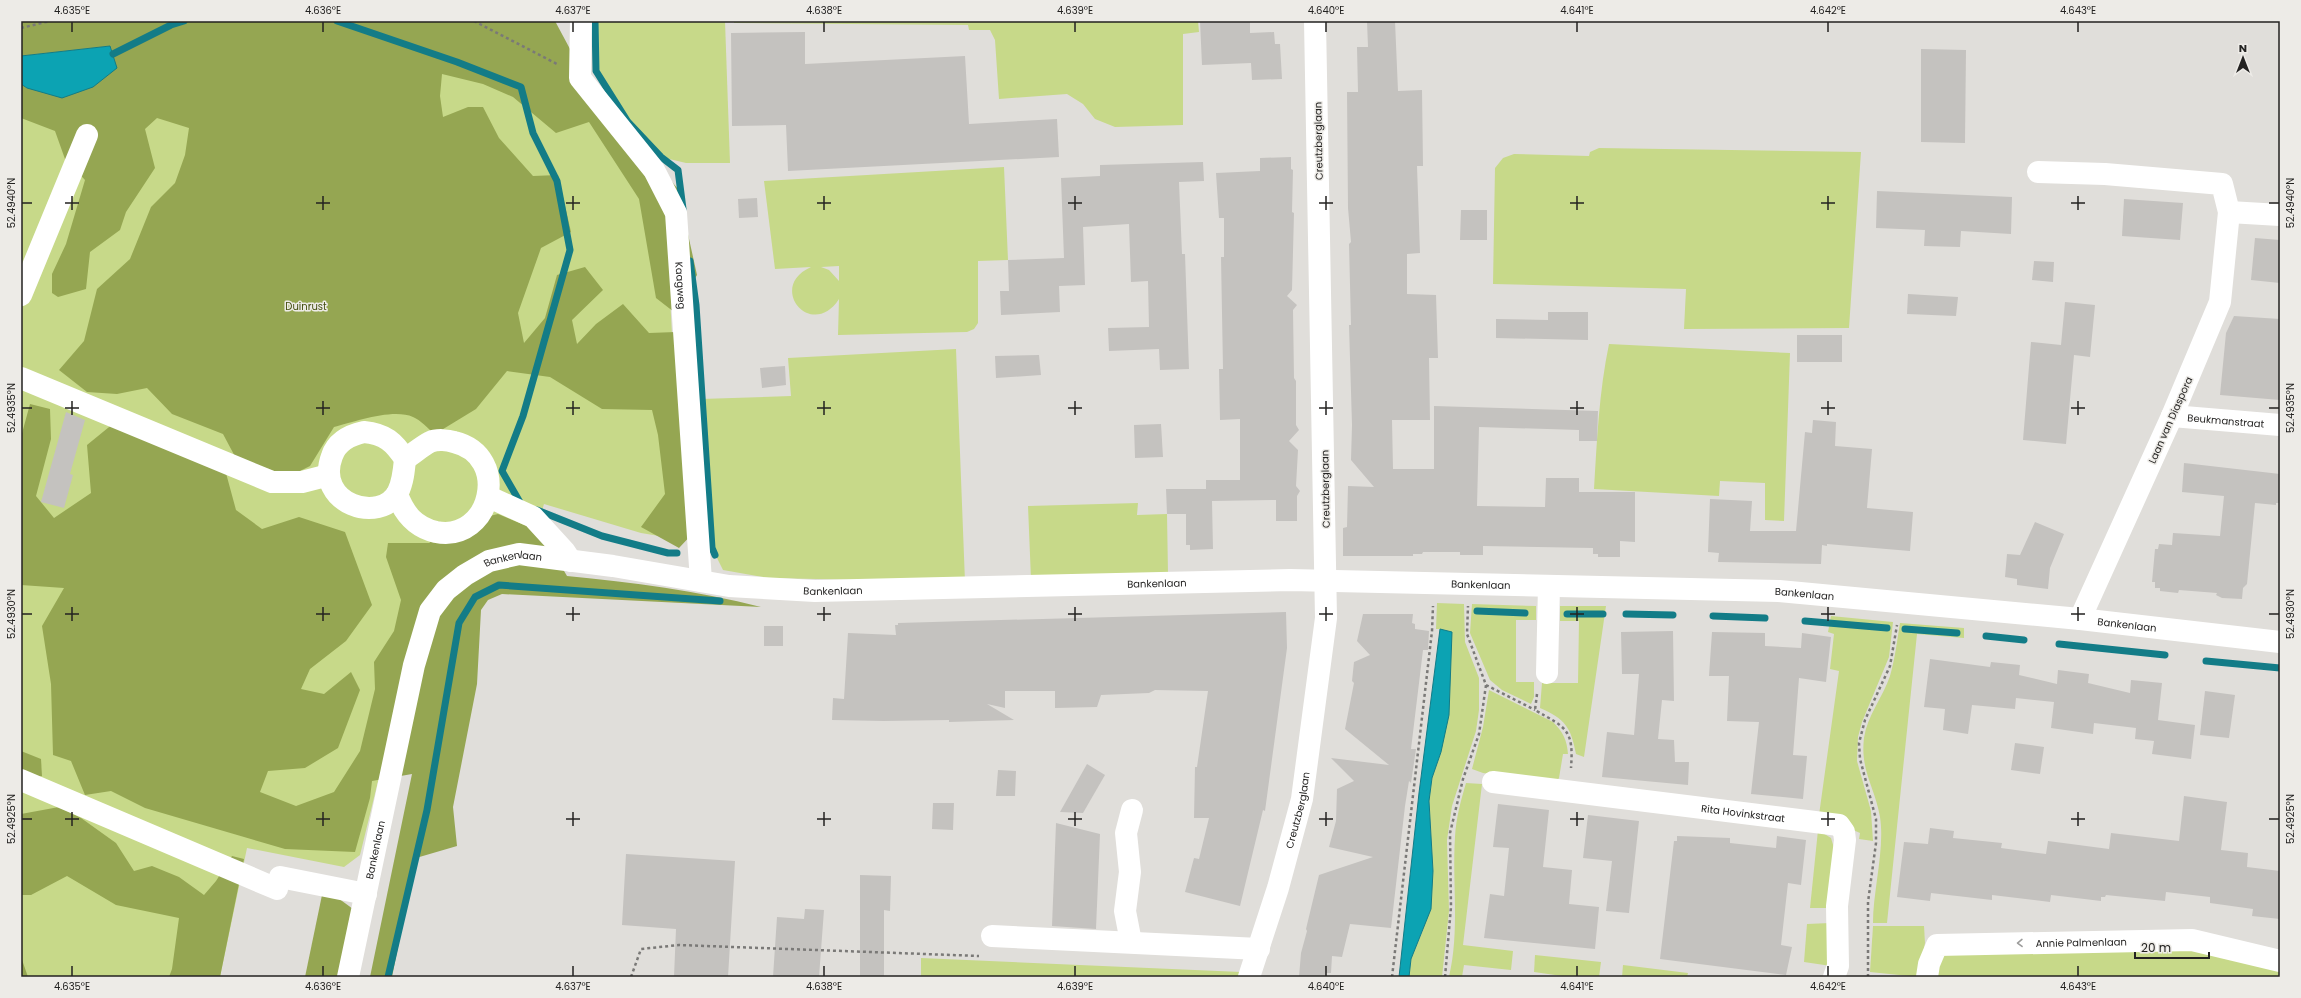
<svg xmlns="http://www.w3.org/2000/svg" width="2301" height="998" viewBox="0 0 2301 998" font-family="Poppins,sans-serif">
  <style>
    .green { fill: #c7d989; fill-rule: evenodd }
    .forest { fill: #95a652 }
    .water { fill: #0ca3b3; stroke: #137c87 }
    .lines { fill: none; stroke-linecap: round; stroke-linejoin: round }
    .stream { stroke: #137c87; stroke-width: 7 }
    .building { fill: #c4c2bf }
    .path { stroke: #7a7977; stroke-width: 2.5; stroke-dasharray: 3 3; stroke-linecap: butt }
    .minor { stroke: #fff; stroke-width: 22 }
    .oneway { stroke: #9c9c9b }
    .ticks { fill: none; stroke: #232221; stroke-width: 1.5 }
    .labels { text-anchor: middle; stroke-width: 3; stroke-linejoin: round; paint-order: stroke }
    .street-label { font-size: 10px; fill: #232221; stroke: #edebe7 }
    .park-label { font-size: 10px; fill: #434e0f; stroke: #edebe7 }
    .neatline { fill: none; stroke: #232221; stroke-width: 1.5 }
    .ticks-label { font-size: 10px; text-anchor: middle; fill: #232221 }
  </style>
  <rect width="100%" height="100%" fill="#e0deda"/>
  <g class="green">
    <polygon points="102,21 427,21 591,101 667,241 683,540 641,533 544,504 532,545 428,577 360,855 344,867 247,848 220,977 21,977 21,40"/>
    <polygon points="595,21 725,21 730,163 686,163 661,157 628,122 596,71"/>
    <polygon points="734,21 1198,21 1199,32 1183,34 1183,125 1115,127 1095,119 1083,104 1067,94 999,99 995,40 990,30 969,30 968,25 734,23"/>
    <polygon points="1599,148 1861,152 1849,328 1684,329 1686,289 1493,284 1495,168 1503,158 1514,154 1589,156 1590,152"/>
    <path d="M1004,167L1008,260L978,261V323L974,329L967,332L838,335L839,299C812,341 766,287 811,267L775,269L764,181ZM839,266V281L829,270L821,267Z"/>
    <path d="M1609,344L1790,353L1784,521L1765,520V483L1720,481L1719,496L1594,489C1597,440 1599,392 1609,344Z"/>
    <polygon points="956,349 965,582 768,578 723,570 712,548 701,399 791,396 788,358"/>
    <polygon points="1138,503 1137,515 1167,514 1168,574 1031,579 1028,506"/>
    <polygon points="1437,603 1464,604 1465,642 1479,678 1479,710 1476,731 1452,806 1447,840 1449,911 1442,977 1409,977 1411,959 1423,930 1433,871 1429,801 1432,778 1441,752 1440,629 1436,629"/>
    <polygon points="1472,604 1536,606 1536,620 1516,620 1516,682 1534,682 1534,697 1531,704 1502,690 1490,680 1470,633"/>
    <path d="M1560,606H1606L1584,757L1576,754C1571,727 1565,719 1540,708L1542,683H1578L1579,621H1560Z"/>
    <polygon points="1831,616 1893,622 1889,657 1862,722 1858,737 1857,761 1871,811 1873,841 1859,839 1860,833 1819,815 1839,671 1830,669 1834,634 1828,632"/>
    <path d="M1900,623L1964,628V638L1917,634L1887,923H1873C1873,890 1885,849 1880,817C1875,787 1860,771 1864,738C1867,716 1883,697 1890,676C1895,659 1897,641 1900,623Z"/>
    <path d="M1489,690L1553,722C1563,732 1567,740 1568,754H1563L1559,778L1555,783L1483,773L1472,769L1483,727Z"/>
    <path d="M1466,783L1482,784L1463,945L1513,951L1511,970L1464,965L1462,977H1449C1460,931 1452,883 1455,837C1456,818 1461,800 1466,783Z"/>
    <polygon points="1818,830 1831,838 1834,848 1829,908 1810,908"/>
    <polygon points="1830,923 1831,966 1804,962 1807,924"/>
    <polygon points="1873,926 1924,926 1925,943 1919,977 1870,972"/>
    <polygon points="2170,946 2280,967 2280,977 1937,977 1940,960 1951,949"/>
    <polygon points="1535,955 1601,962 1599,977 1569,977 1534,972"/>
    <polygon points="921,958 1241,972 1239,977 921,977"/>
    <polygon points="1623,965 1688,973 1687,977 1622,977"/>
  </g>
  <g class="forest">
    <path d="M21,21H555L570,49L636,139L678,189L697,275L674,312L656,298L639,199L589,122L556,133L513,97L483,84L442,74L440,96L443,117L468,107H483L499,138L533,176L558,175L571,232L541,248L518,313L524,343L545,318L557,275L585,267L603,290L572,320L577,344L596,324L623,304L649,333L676,332L695,531L679,548L641,527L665,494L658,435L652,410L602,409L550,377L507,371L476,409L435,434C428,429 421,420 413,417C393,408 354,422 334,427L310,466L292,475L239,464L223,434L172,414L147,388L117,394L87,392L59,370L84,341L97,289L130,259L151,207L175,183L185,155L189,128L157,118L145,129L155,168L126,212L120,230L90,252L86,289L58,297L52,293V274L66,244L85,180L65,159L55,131L21,118V84L27,88L110,46L21,56Z"/>
    <path d="M30,404L50,409L51,439L36,496L54,518L91,493L87,445L125,414L220,451L236,510L262,529L299,517L345,532L372,605L346,641L310,669L301,689L324,694L351,672L360,690L338,748L305,768L268,771L260,792L296,806L334,792L360,751L375,689L374,662L394,631L401,600L386,557L388,543H429L460,523L498,514L541,532L567,576C632,582 698,591 761,607L502,594L488,600L481,610L477,684L453,807L457,846L416,858L392,977H370L412,774L372,781L370,798L355,852L285,849L145,808L111,791L85,795L71,761L53,755L51,684L42,626L64,588L21,585V437Z"/>
    <polygon points="21,751 41,759 42,776 21,782"/>
    <polygon points="59,807 81,818 116,843 134,871 152,866 179,877 204,895 216,881 232,856 244,859 220,977 169,977 172,969 179,918 116,905 67,876 31,895 21,895 21,814"/>
    <polygon points="322,895 338,898 353,909 339,977 305,977"/>
    <polygon points="21,957 28,977 21,977"/>
  </g>
  <g class="water">
    <polygon points="110,46 117,68 93,87 62,98 27,88 21,84 21,56"/>
    <polygon points="1440,629 1452,632 1449,715 1441,752 1432,778 1429,801 1433,871 1431,909 1411,959 1409,977 1399,977 1419,793"/>
  </g>
  <g class="lines">
    <g class="stream">
      <polyline points="337,21 457,62 521,87 533,133 557,181 570,250 523,416 502,471 521,504"/>
      <polyline points="595,21 596,71 628,122 661,157 678,170 683,209"/>
      <polyline points="113,54 171,25 184,21"/>
      <polyline points="690,261 696,305 712,548 715,555"/>
      <polyline points="537,510 602,536 668,553 677,553"/>
      <polyline points="1477,611 1525,613"/>
      <polyline points="1567,614 1603,614"/>
      <polyline points="1626,614 1673,615"/>
      <polyline points="1713,616 1765,618"/>
      <polyline points="1805,621 1887,628"/>
      <polyline points="1905,629 1957,633"/>
      <polyline points="1986,636 2024,640"/>
      <polyline points="2059,644 2165,655"/>
      <polyline points="2206,661 2280,668"/>
      <polyline points="388,977 427,810 459,623 475,597 499,585 720,601"/>
    </g>
  </g>
  <g class="building">
    <polygon points="1200,21 1250,21 1250,33 1274,32 1275,44 1280,44 1282,79 1252,80 1251,63 1202,65"/>
    <polygon points="1367,21 1395,21 1398,91 1422,90 1423,166 1417,166 1420,253 1407,254 1407,294 1436,295 1438,358 1429,358 1430,420 1392,420 1393,469 1434,469 1434,406 1598,411 1597,441 1579,441 1579,430 1479,427 1477,506 1545,507 1546,478 1579,478 1579,492 1635,492 1635,542 1620,541 1620,557 1598,557 1598,554 1593,554 1593,548 1483,546 1483,555 1460,555 1460,552 1423,552 1422,554 1413,554 1413,556 1343,556 1343,528 1347,527 1348,486 1374,487 1351,460 1352,425 1349,325 1351,325 1349,244 1351,242 1348,208 1347,92 1358,92 1357,47 1368,47"/>
    <polygon points="805,32 805,64 965,56 969,124 1057,119 1059,157 788,171 786,125 732,126 731,33"/>
    <polygon points="1921,49 1966,50 1965,143 1921,142"/>
    <polygon points="1291,157 1291,169 1293,170 1292,212 1294,213 1292,290 1287,296 1297,305 1293,310 1294,378 1296,381 1296,425 1299,430 1289,441 1298,450 1296,486 1300,491 1297,496 1297,521 1276,521 1276,500 1212,501 1213,549 1190,550 1190,545 1186,545 1186,514 1167,514 1166,489 1206,489 1206,480 1240,480 1240,419 1220,420 1219,369 1223,369 1221,257 1224,257 1224,218 1219,218 1216,173 1260,171 1260,158"/>
    <polygon points="1203,162 1204,181 1179,182 1182,254 1185,254 1189,369 1160,370 1159,349 1109,351 1108,328 1149,327 1148,281 1131,282 1129,224 1083,227 1085,285 1059,286 1060,312 1001,315 1000,291 1009,291 1008,260 1064,258 1061,178 1100,176 1100,165"/>
    <polygon points="1877,191 2012,197 2011,234 1961,231 1960,247 1924,246 1925,230 1876,228"/>
    <polygon points="757,198 758,217 739,218 738,199"/>
    <polygon points="2124,199 2183,203 2180,240 2122,236"/>
    <polygon points="1461,210 1487,210 1487,240 1460,240"/>
    <polygon points="2255,238 2280,240 2280,283 2251,280"/>
    <polygon points="2034,261 2054,262 2053,282 2032,280"/>
    <polygon points="1908,294 1958,297 1956,316 1907,314"/>
    <polygon points="2065,302 2095,305 2090,357 2074,355 2066,444 2023,440 2031,342 2061,345"/>
    <polygon points="1548,312 1588,312 1588,340 1496,338 1496,319 1548,320"/>
    <polygon points="2234,316 2280,319 2280,400 2220,395 2226,333"/>
    <rect x="1797" y="335" width="45" height="27"/>
    <polygon points="1039,355 1041,375 996,378 995,356"/>
    <polygon points="785,366 786,385 762,388 760,368"/>
    <polygon points="66,412 85,420 70,474 73,475 64,508 41,502"/>
    <polygon points="1813,420 1836,422 1835,446 1872,449 1867,508 1913,512 1910,551 1827,544 1827,546 1822,545 1821,564 1718,562 1719,553 1708,552 1710,499 1752,501 1750,531 1796,531 1805,432 1812,433"/>
    <polygon points="1161,424 1163,457 1135,458 1134,425"/>
    <polygon points="2184,463 2280,474 2280,503 2276,503 2276,505 2255,503 2247,584 2243,588 2242,599 2222,598 2216,595 2217,593 2179,590 2178,593 2160,591 2160,588 2155,588 2155,582 2152,582 2155,549 2158,549 2159,544 2172,545 2173,533 2220,536 2224,496 2182,492"/>
    <polygon points="2035,522 2064,534 2050,568 2048,589 2017,585 2017,579 2005,577 2007,554 2020,555"/>
    <polygon points="1286,612 1287,648 1265,811 1263,810 1240,906 1185,892 1194,858 1199,859 1209,818 1194,818 1195,767 1197,767 1208,691 1155,690 1149,693 1101,695 1097,707 1055,708 1055,691 1005,691 1005,708 987,704 1014,720 949,722 949,720 884,721 832,720 833,698 844,699 848,633 896,635 895,625 898,625 898,623"/>
    <polygon points="1363,614 1413,614 1412,623 1415,624 1415,629 1429,631 1428,650 1423,650 1411,749 1416,749 1411,783 1409,781 1405,806 1391,928 1350,924 1342,957 1332,956 1331,973 1326,973 1326,977 1299,977 1301,953 1307,931 1306,929 1319,875 1373,857 1329,847 1336,821 1337,789 1354,781 1331,758 1389,765 1345,729 1354,683 1352,681 1354,662 1370,655 1357,641"/>
    <rect x="764" y="626" width="19" height="20"/>
    <polygon points="1673,631 1674,701 1662,700 1658,739 1674,740 1675,762 1689,762 1688,785 1602,777 1607,732 1634,735 1639,674 1622,674 1621,632"/>
    <polygon points="1712,632 1765,633 1765,646 1801,648 1802,633 1831,637 1826,682 1799,678 1793,755 1807,756 1803,799 1751,794 1759,722 1727,721 1729,676 1709,676"/>
    <polygon points="1930,659 1990,667 1991,662 2020,665 2019,675 2057,684 2058,670 2089,674 2088,683 2130,693 2131,680 2162,683 2158,720 2195,725 2191,759 2152,754 2154,741 2135,739 2136,728 2094,723 2093,734 2051,728 2054,702 2016,698 2015,709 1972,705 1968,734 1943,730 1945,709 1924,707"/>
    <polygon points="2205,691 2235,695 2229,738 2200,735"/>
    <polygon points="2015,743 2044,747 2040,774 2011,770"/>
    <polygon points="1087,764 1105,775 1083,813 1060,812"/>
    <polygon points="998,770 1016,771 1015,796 996,796"/>
    <polygon points="2184,796 2227,802 2221,850 2248,853 2247,867 2280,871 2280,919 2252,916 2253,909 2210,903 2210,897 2166,892 2165,901 2106,895 2105,897 2101,897 2101,901 2051,895 2050,902 1992,895 1992,900 1931,893 1930,901 1897,897 1904,842 1928,844 1930,828 1954,831 1953,838 2002,843 2001,848 2046,854 2048,841 2109,849 2111,833 2179,841"/>
    <polygon points="933,803 954,803 953,830 932,829"/>
    <polygon points="1498,804 1549,810 1543,867 1572,870 1569,904 1599,907 1595,949 1484,938 1490,894 1504,896 1509,848 1493,847"/>
    <polygon points="1588,815 1639,821 1629,913 1606,911 1612,861 1583,858"/>
    <polygon points="1056,823 1100,834 1096,929 1052,926"/>
    <polygon points="1677,836 1730,838 1730,843 1776,848 1777,836 1806,840 1801,885 1788,883 1781,945 1792,947 1786,975 1660,959 1674,841 1677,841"/>
    <polygon points="626,854 735,861 728,977 674,977 676,929 622,925"/>
    <polygon points="860,875 891,876 890,911 884,910 884,977 860,977"/>
    <polygon points="805,909 824,910 819,977 773,977 777,917 804,919"/>
  </g>
  <g class="lines">
    <g class="path">
      <polyline points="474,21 557,64"/>
      <polyline points="21,28 50,21"/>
      <polyline points="1486,685 1535,710"/>
      <path d="M1537,694L1535,710C1566,728 1574,729 1571,768"/>
      <polyline points="631,977 641,949 679,945 979,956"/>
      <polyline points="1392,977 1432,631 1433,606"/>
      <polyline points="1445,977 1451,907 1450,833 1463,779 1479,734 1486,685 1467,634 1468,606"/>
      <polyline points="1868,977 1868,902 1876,843 1876,819 1860,759 1859,743 1865,720 1890,666 1897,625"/>
    </g>
    <g class="minor">
      <path id="s1" d="M581,21L580,78L654,170L676,213L701,581"/>
      <polyline points="2038,172 2105,174 2222,184 2229,212 2220,302 2172,416 2080,619"/>
      <polyline points="2229,212 2280,215"/>
      <polyline points="21,295 87,135"/>
      <polyline points="21,378 272,482 302,482 329,475"/>
      <path id="s2" d="M2172,416L2280,425"/>
      <path d="M364,432C385,434 394,442 405,459C404,470 403,482 398,492C381,525 314,504 332,456C337,441 350,435 364,432Z"/>
      <path d="M397,494C404,514 415,527 436,532C491,543 512,456 454,442C448,440 437,439 430,442C422,446 413,454 405,459"/>
      <polyline points="489,497 533,517 565,552 571,561"/>
      <polyline points="1547,673 1549,586"/>
      <polyline points="21,780 277,889"/>
      <path id="s3" d="M1493,782L1839,825L1844,832L1845,840L1837,906L1838,966L1834,977"/>
      <polyline points="280,877 366,894"/>
      <polyline points="992,936 1259,949"/>
      <polyline points="1131,942 1125,911 1130,872 1126,833 1132,810"/>
      <path id="s4" d="M348,977L414,665L430,611L446,590L465,575L489,561L519,554L613,566L729,586L815,591L1290,580L1779,591L2080,619L2280,642"/>
      <path id="s5" d="M1249,977L1278,888L1302,799L1326,618L1315,21"/>
      <path id="s6" d="M1927,977L1929,964L1937,945L2192,940L2280,961"/>
    </g>
  </g>
  <defs><path id="oneway-chevron" d="M-2-3.5L2.5 0L-2 3.5" fill="none" stroke-width="1.6" stroke-linecap="round" stroke-linejoin="round"/></defs>
  <use class="oneway" href="#oneway-chevron" transform="translate(2020 943) rotate(179)"/>
  <path class="ticks" d="M72,22V32M323,22V32M573,22V32M824,22V32M1075,22V32M1326,22V32M1577,22V32M1828,22V32M2078,22V32M72,196V210M323,196V210M573,196V210M824,196V210M1075,196V210M1326,196V210M1577,196V210M1828,196V210M2078,196V210M22,203H32M65,203H79M316,203H330M566,203H580M817,203H831M1068,203H1082M1319,203H1333M1570,203H1584M1821,203H1835M2071,203H2085M2269,203H2279M72,401V415M323,401V415M573,401V415M824,401V415M1075,401V415M1326,401V415M1577,401V415M1828,401V415M2078,401V415M22,408H32M65,408H79M316,408H330M566,408H580M817,408H831M1068,408H1082M1319,408H1333M1570,408H1584M1821,408H1835M2071,408H2085M2269,408H2279M72,607V621M323,607V621M573,607V621M824,607V621M1075,607V621M1326,607V621M1577,607V621M1828,607V621M2078,607V621M22,614H32M65,614H79M316,614H330M566,614H580M817,614H831M1068,614H1082M1319,614H1333M1570,614H1584M1821,614H1835M2071,614H2085M2269,614H2279M72,812V826M323,812V826M573,812V826M824,812V826M1075,812V826M1326,812V826M1577,812V826M1828,812V826M2078,812V826M22,819H32M65,819H79M316,819H330M566,819H580M817,819H831M1068,819H1082M1319,819H1333M1570,819H1584M1821,819H1835M2071,819H2085M2269,819H2279M72,966V976M323,966V976M573,966V976M824,966V976M1075,966V976M1326,966V976M1577,966V976M1828,966V976M2078,966V976"/>
  <g class="labels">
    <g class="street-label">
      <text transform="translate(1318 141) rotate(-91)" y="4">Creutzberglaan</text>
      <text dy="4" stroke="none"><textPath href="#s1" startOffset="296">Kaagweg</textPath></text>
      <text transform="translate(2170 420) rotate(-66)" y="4">Laan van Diaspora</text>
      <text dy="4" stroke="none"><textPath href="#s2" startOffset="54">Beukmanstraat</textPath></text>
      <text transform="translate(1325 489) rotate(-91)" y="4">Creutzberglaan</text>
      <text dy="4" stroke="none"><textPath href="#s4" startOffset="478">Bankenlaan</textPath></text>
      <text dy="4" stroke="none"><textPath href="#s4" startOffset="1125">Bankenlaan</textPath></text>
      <text dy="4" stroke="none"><textPath href="#s4" startOffset="1449">Bankenlaan</textPath></text>
      <text dy="4" stroke="none"><textPath href="#s4" startOffset="801">Bankenlaan</textPath></text>
      <text dy="4" stroke="none"><textPath href="#s4" startOffset="1773">Bankenlaan</textPath></text>
      <text dy="4" stroke="none"><textPath href="#s4" startOffset="2097">Bankenlaan</textPath></text>
      <text dy="4" stroke="none"><textPath href="#s5" startOffset="174">Creutzberglaan</textPath></text>
      <text dy="4" stroke="none"><textPath href="#s3" startOffset="252">Rita Hovinkstraat</textPath></text>
      <text dy="4" stroke="none"><textPath href="#s4" startOffset="130">Bankenlaan</textPath></text>
      <text dy="4" stroke="none"><textPath href="#s6" startOffset="178">Annie Palmenlaan</textPath></text>
    </g>
    <g class="park-label">
      <text x="306" y="310">Duinrust</text>
    </g>
  </g>
  <rect width="2301" height="998" fill="none" stroke="#edebe7" stroke-width="44"/>
  <g transform="translate(2243 58)" stroke="#edebe7" stroke-width="3" paint-order="stroke">
  <path d="M0-3L7 15L0 10L-7 15Z" fill="#232221"/>
  <text y="-6" font-size="11" font-weight="bold" text-anchor="middle" fill="#232221">N</text>
  </g>
  <path d="M2135 952v6h74v-6" fill="none" stroke="#232221" stroke-width="2"/>
  <text x="2141" y="952" font-size="12" fill="#232221" stroke="#edebe7" stroke-width="3" paint-order="stroke">20 m</text>
  <rect x="22" y="22" width="2257" height="954" class="neatline"/>
  <g class="ticks-label">
    <text x="72" y="14">4.635°E</text>
    <text x="323" y="14">4.636°E</text>
    <text x="573" y="14">4.637°E</text>
    <text x="824" y="14">4.638°E</text>
    <text x="1075" y="14">4.639°E</text>
    <text x="1326" y="14">4.640°E</text>
    <text x="1577" y="14">4.641°E</text>
    <text x="1828" y="14">4.642°E</text>
    <text x="2078" y="14">4.643°E</text>
    <text transform="translate(11 203) rotate(-90)" y="4">52.4940°N</text>
    <text transform="translate(2290 203) rotate(-90)" y="4">52.4940°N</text>
    <text transform="translate(11 408) rotate(-90)" y="4">52.4935°N</text>
    <text transform="translate(2290 408) rotate(-90)" y="4">52.4935°N</text>
    <text transform="translate(11 614) rotate(-90)" y="4">52.4930°N</text>
    <text transform="translate(2290 614) rotate(-90)" y="4">52.4930°N</text>
    <text transform="translate(11 819) rotate(-90)" y="4">52.4925°N</text>
    <text transform="translate(2290 819) rotate(-90)" y="4">52.4925°N</text>
    <text x="72" y="990">4.635°E</text>
    <text x="323" y="990">4.636°E</text>
    <text x="573" y="990">4.637°E</text>
    <text x="824" y="990">4.638°E</text>
    <text x="1075" y="990">4.639°E</text>
    <text x="1326" y="990">4.640°E</text>
    <text x="1577" y="990">4.641°E</text>
    <text x="1828" y="990">4.642°E</text>
    <text x="2078" y="990">4.643°E</text>
  </g>
</svg>
